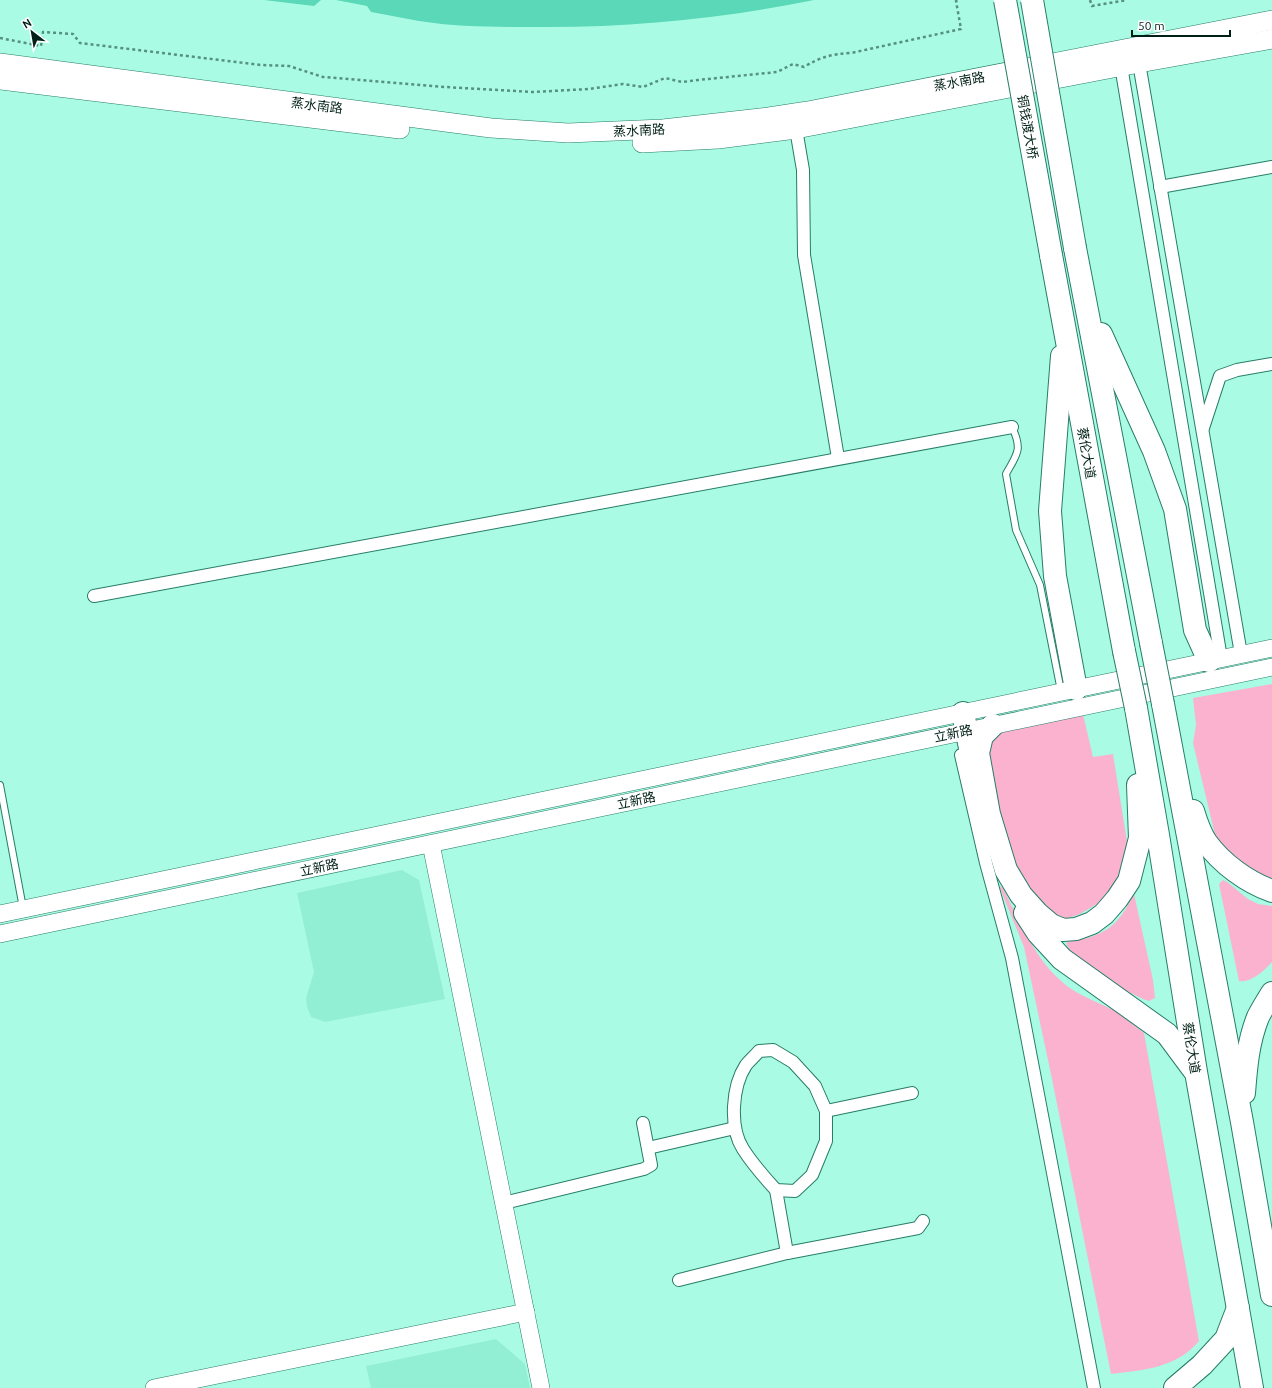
<svg xmlns="http://www.w3.org/2000/svg" width="1272" height="1388" viewBox="0 0 1272 1388" font-family="Ubuntu,'Noto Sans SC',sans-serif">
  <style>
    .built { fill: #93efd4 }
    .green { fill: #fbb2cf }
    .water { fill: #5ad8b8 }
    .lines { fill: none; stroke-linecap: round; stroke-linejoin: round }
    .lane-casing { stroke: #277d68; stroke-width: 8 }
    .street-casing { stroke: #277d68; stroke-width: 14 }
    .secondary-casing { stroke: #277d68; stroke-width: 18 }
    .primary-casing { stroke: #277d68; stroke-width: 20 }
    .highway-casing { stroke: #277d68; stroke-width: 24 }
    .path { stroke: #56907f; stroke-width: 2.5; stroke-dasharray: 3 3; stroke-linecap: butt }
    .lane { stroke: #fff; stroke-width: 6 }
    .street { stroke: #fff; stroke-width: 12 }
    .secondary { stroke: #fff; stroke-width: 17 }
    .primary { stroke: #fff; stroke-width: 19 }
    .highway { stroke: #fff; stroke-width: 22 }
    .highway-bridge-casing { stroke: #277d68; stroke-width: 24; stroke-linecap: butt }
    .highway-bridge { stroke: #fff; stroke-width: 22 }
    .labels { text-anchor: middle; stroke-width: 3; stroke-linejoin: round; paint-order: stroke }
    .street-label { font-size: 13px; fill: #002017; stroke: #fff }
  </style>
  <rect width="100%" height="100%" fill="#a9fce3"/>
  <g class="built">
    <polygon points="402,870 419,880 445,999 325,1022 311,1017 307,1007 306,998 314,972 297,893"/>
    <polygon points="496,1339 525,1364 530,1388 371,1388 366,1366"/>
  </g>
  <g class="green">
    <polygon points="1272,684 1272,883 1248,870 1217,843 1193,743 1196,725 1193,698"/>
    <polygon points="1083,714 1093,757 1113,754 1129,854 1115,887 1097,904 1080,914 1066,919 1052,917 1042,911 1008,859 985,746 992,733"/>
    <path d="M1223,880L1227,882L1248,899L1258,904L1272,906V962C1264,971 1251,983 1239,981L1219,884Z"/>
    <path d="M999,886L1003,888C1021,924 1038,967 1073,990C1087,999 1103,1004 1117,1012C1127,1018 1135,1026 1144,1033L1199,1341C1177,1368 1143,1370 1111,1374L1052,1079L1024,947Z"/>
    <path d="M1134,894L1153,980L1155,998L1149,1001L1143,999L1118,987L1072,955L1066,943C1072,939 1080,940 1087,938C1114,930 1122,917 1134,894Z"/>
  </g>
  <g class="water">
    <polygon points="264,0 321,0 314,6"/>
    <path d="M336,0H814C721,19 628,28 534,27C496,27 457,27 419,21C403,18 387,15 371,12L367,6Z"/>
  </g>
  <g class="lines">
    <defs>
      <g id="lane">
        <path d="M1012,427C1023,450 1017,454 1006,474L1016,530L1040,585L1061,691"/>
        <polyline points="0,785 23,908"/>
      </g>
      <g id="street">
        <polyline points="1139,63 1241,654"/>
        <polyline points="1121,66 1221,658"/>
        <polyline points="796,129 803,170 804,255 838,458"/>
        <polyline points="1160,187 1272,167"/>
        <polyline points="1203,428 1220,376 1237,370 1272,364"/>
        <polyline points="94,596 1012,427"/>
        <polyline points="961,755 986,863 1012,958 1094,1388"/>
        <path d="M773,1050L793,1062L815,1086L826,1111V1141L812,1175L795,1191L776,1190C764,1177 752,1163 743,1149C729,1127 732,1086 746,1065C750,1060 755,1056 759,1051Z"/>
        <polyline points="826,1111 912,1093"/>
        <polyline points="648,1148 735,1128"/>
        <polyline points="776,1190 787,1253"/>
        <polyline points="504,1203 644,1169 651,1165 643,1123"/>
        <polyline points="679,1280 787,1253 918,1228 923,1221"/>
      </g>
      <g id="secondary">
        <polyline points="431,844 541,1388"/>
        <polyline points="0,914 1272,648"/>
        <polyline points="0,934 1272,667"/>
        <polyline points="154,1388 526,1312"/>
      </g>
      <g id="primary">
        <polyline points="0,63 491,128 568,133 663,129 769,117 808,111 1272,20"/>
        <polyline points="0,80 400,129"/>
        <polyline points="642,143 718,139 796,129 1139,63 1272,39"/>
      </g>
      <g id="highway">
        <polyline points="1075,248 1151,643"/>
        <polyline points="1051,255 1124,651"/>
        <polyline points="1101,334 1154,451 1175,509 1195,630 1209,661"/>
        <polyline points="1062,356 1050,511 1055,576 1076,689"/>
        <polyline points="1163,704 1242,1122 1272,1295"/>
        <polyline points="1136,708 1158,835 1196,1072 1252,1388"/>
        <polyline points="963,713 973,763"/>
        <polyline points="993,725 982,736 978,753 989,814 1006,870 1021,895 1038,914 1051,925 1063,930 1076,929 1092,923 1104,914 1117,899 1129,881 1140,838 1138,785"/>
        <path d="M1193,811C1196,821 1200,833 1206,842C1222,864 1247,882 1272,891"/>
        <polyline points="1025,913 1038,933 1062,959 1167,1034 1193,1069"/>
        <path d="M1244,1093C1246,1067 1248,1042 1258,1017C1262,1009 1267,1001 1272,993"/>
        <polyline points="1175,1388 1202,1365 1226,1339 1238,1308"/>
      </g>
    </defs>
    <use href="#lane" class="lane-casing"/>
    <use href="#street" class="street-casing"/>
    <use href="#secondary" class="secondary-casing"/>
    <use href="#primary" class="primary-casing"/>
    <use href="#highway" class="highway-casing"/>
    <g class="path">
      <polyline points="1090,0 1092,6 1127,0"/>
      <path d="M0,38L41,46L43,32L73,34L80,43L261,65L289,66L323,77L445,87L533,92L589,89L623,84L643,87L665,78L682,82L698,80L777,72L793,64L804,67C820,57 832,54 851,53L961,29L956,1L959,0"/>
    </g>
    <use href="#lane" class="lane"/>
    <use href="#street" class="street"/>
    <use href="#secondary" class="secondary"/>
    <use href="#primary" class="primary"/>
    <use href="#highway" class="highway"/>
    <defs>
      <g id="highway-bridge">
        <polyline points="1005,0 1051,255"/>
        <polyline points="1032,0 1075,248"/>
        <polyline points="1151,643 1163,704"/>
        <polyline points="1124,651 1136,708"/>
      </g>
    </defs>
    <use href="#highway-bridge" class="highway-bridge-casing"/>
    <use href="#highway-bridge" class="highway-bridge"/>
  </g>
  <g class="labels">
    <g class="street-label">
      <text transform="translate(959 81) rotate(-11)" y="5">蒸水南路</text>
      <text transform="translate(317 105) rotate(7)" y="5">蒸水南路</text>
      <text transform="translate(1028 127) rotate(80)" y="5">铜钱渡大桥</text>
      <text transform="translate(639 130) rotate(-3)" y="5">蒸水南路</text>
      <text transform="translate(1087 453) rotate(80)" y="5">蔡伦大道</text>
      <text transform="translate(953 733) rotate(-12)" y="5">立新路</text>
      <text transform="translate(636 800) rotate(-12)" y="5">立新路</text>
      <text transform="translate(319 867) rotate(-12)" y="5">立新路</text>
      <text transform="translate(1192 1048) rotate(81)" y="5">蔡伦大道</text>
    </g>
  </g>
  <g transform="translate(32 32) rotate(329)" stroke="#ffffff" stroke-width="3" paint-order="stroke">
  <path d="M0-3L7 15L0 10L-7 15Z" fill="#002017"/>
  <text y="-6" font-size="11" font-weight="bold" text-anchor="middle" fill="#002017">N</text>
  </g>
  <path d="M1132 30v6h98v-6" fill="none" stroke="#002017" stroke-width="2"/>
  <text x="1138" y="30" font-size="12" fill="#002017" stroke="#ffffff" stroke-width="3" paint-order="stroke">50 m</text>
</svg>
